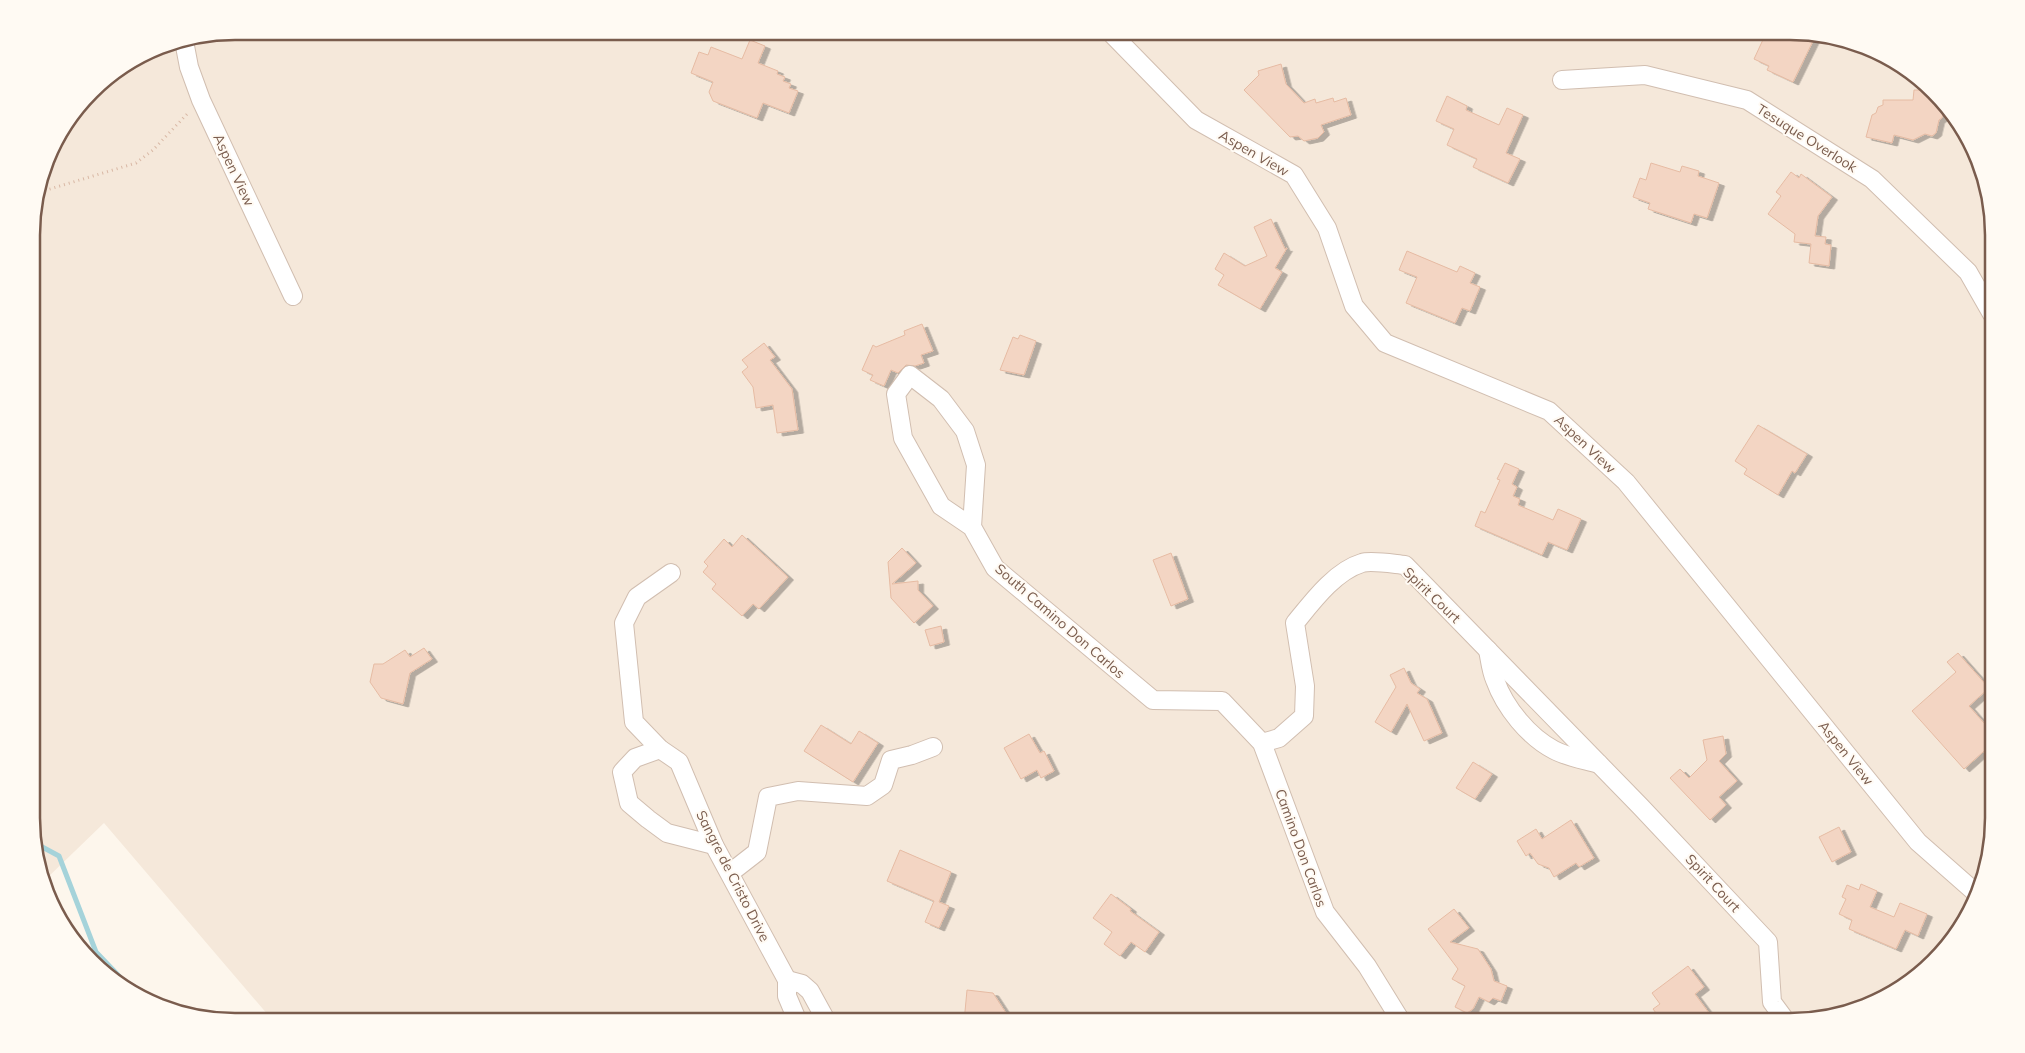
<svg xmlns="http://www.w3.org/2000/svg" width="2025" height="1053" viewBox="0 0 2025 1053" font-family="Mulish,sans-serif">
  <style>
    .residential { fill: #f5e8da }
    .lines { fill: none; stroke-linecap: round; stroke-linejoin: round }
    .stream { stroke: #a5d3da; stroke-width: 5 }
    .building { fill: #f3d5c3; stroke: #e6bba3; filter: url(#shadow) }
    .street-casing { stroke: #d1beb0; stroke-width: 20 }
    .path { stroke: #d9b8a5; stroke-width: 3; stroke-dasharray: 1 4; stroke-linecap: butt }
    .street { stroke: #fff; stroke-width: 18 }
    .labels { text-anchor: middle; stroke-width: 4; stroke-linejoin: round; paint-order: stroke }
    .street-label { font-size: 14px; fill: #7a5c4d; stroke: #fffaf3 }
    .rim { fill: none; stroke: #7a5c4d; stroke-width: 2.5 }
  </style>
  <defs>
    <filter id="shadow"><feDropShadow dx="5.5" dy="3" stdDeviation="0" flood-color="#0004"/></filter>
  </defs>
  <rect width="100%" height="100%" fill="#fdf6ec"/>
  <polygon class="residential" points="235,31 1790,31 1881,52 1925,82 1959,121 1992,208 1994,819 1973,909 1943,953 1903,988 1855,1011 1803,1021 274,1022 104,823 46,879 33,845 32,221 52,144 100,82 157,47"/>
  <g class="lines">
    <polyline class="stream" points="33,842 59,856 96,952 139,997"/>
  </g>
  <g class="building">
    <polygon points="1767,31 1790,31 1815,37 1793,82 1767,70 1769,66 1754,59"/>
    <polygon points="750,40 765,46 758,63 778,71 777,74 785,77 783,81 791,84 789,88 798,91 789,113 763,103 757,118 713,101 709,92 713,82 691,73 699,52 708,55 711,47 742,59"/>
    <polygon points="1281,64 1286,84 1304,103 1315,99 1316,103 1333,98 1334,102 1346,98 1351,115 1321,125 1324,132 1318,138 1304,141 1298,136 1290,137 1244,90 1259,75 1258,71"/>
    <polygon points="1914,90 1932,90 1949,109 1943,113 1942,118 1939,120 1936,133 1932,136 1925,134 1913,140 1894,135 1892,143 1866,137 1872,115 1876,113 1878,107 1883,105 1883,100 1913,100"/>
    <polygon points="1447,96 1467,106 1466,110 1499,125 1507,108 1523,115 1506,153 1520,159 1508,183 1473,167 1477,159 1447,145 1454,129 1436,121"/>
    <polygon points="1651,163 1680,172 1682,166 1699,171 1698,176 1719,183 1707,218 1694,214 1691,223 1648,209 1650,203 1633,197 1640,178 1646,180"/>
    <polygon points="1791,172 1799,178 1801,174 1832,197 1818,216 1815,236 1826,237 1825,244 1831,245 1829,266 1809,263 1811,244 1794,242 1795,234 1768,214 1781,196 1776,192"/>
    <polygon points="1271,219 1285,249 1287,248 1275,268 1282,272 1260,309 1218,285 1224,275 1215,269 1224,253 1245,266 1267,256 1254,227"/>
    <polygon points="1407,251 1457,272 1460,266 1475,273 1470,283 1480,287 1470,311 1462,308 1455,323 1406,303 1417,277 1399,270"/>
    <polygon points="922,324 933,351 921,355 924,363 915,366 906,365 898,373 891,370 884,386 870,380 873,375 862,370 873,345 876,347 905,335 904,331"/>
    <polygon points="1020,335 1036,341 1024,375 1000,370 1013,337 1018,339"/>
    <polygon points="764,343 775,357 770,360 792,389 798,430 777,433 773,405 756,408 753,387 742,372 748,367 742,360"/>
    <polygon points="1758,425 1807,454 1795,473 1792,471 1778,495 1744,474 1747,469 1735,461"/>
    <polygon points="1505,463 1519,469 1512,484 1517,487 1513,496 1520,499 1518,505 1553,520 1558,509 1581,519 1567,550 1548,542 1542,555 1475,526 1481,511 1485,513 1500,480 1497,479"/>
    <polygon points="742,535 788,577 759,609 753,604 742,616 712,589 716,584 703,572 708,566 704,562 724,539 732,547"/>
    <polygon points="902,548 916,563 892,584 918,581 918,590 933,606 914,623 891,598 888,562"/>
    <polygon points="1171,553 1188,599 1171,606 1153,560"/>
    <polygon points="941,626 944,642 930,646 925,630"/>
    <polygon points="424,648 432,659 410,673 403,704 381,698 370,682 374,664 383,664 405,650 410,657"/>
    <polygon points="1958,653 1989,688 1969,706 1992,732 1986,737 1992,744 1964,769 1912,711 1956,672 1947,662"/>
    <polygon points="1404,668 1411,683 1420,689 1417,693 1427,699 1442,733 1424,741 1407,704 1391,732 1375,722 1396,687 1390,675"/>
    <polygon points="821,725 851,744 859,731 878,743 853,782 804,751"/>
    <polygon points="1029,734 1040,753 1044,751 1054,771 1041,778 1037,770 1021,779 1004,748"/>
    <polygon points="1723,736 1726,754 1719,761 1737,781 1719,797 1726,805 1710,820 1670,778 1680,769 1689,778 1707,760 1703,740"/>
    <polygon points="1473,762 1492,774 1475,799 1456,788"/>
    <polygon points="1571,820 1594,858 1579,867 1576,863 1554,877 1549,868 1538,864 1530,853 1526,856 1517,841 1536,829 1542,839"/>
    <polygon points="1839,827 1851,852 1832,862 1819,837"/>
    <polygon points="900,850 951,872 939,902 949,906 939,928 925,922 934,901 887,881"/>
    <polygon points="1861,884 1877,891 1870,907 1894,917 1900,903 1927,914 1918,936 1905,930 1896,949 1849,929 1852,920 1839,914 1846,899 1842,897 1847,885 1859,890"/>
    <polygon points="1111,894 1131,909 1130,911 1159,932 1145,952 1131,942 1120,956 1104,944 1112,932 1093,918"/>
    <polygon points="1454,909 1469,928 1450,942 1478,949 1491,969 1494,981 1507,986 1501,1001 1493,998 1489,1002 1479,997 1473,1009 1467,1013 1455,1007 1465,986 1452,979 1458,969 1428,929"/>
    <polygon points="1688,966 1704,987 1695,994 1715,1021 1662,1021 1653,1009 1660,1004 1652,993"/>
    <polygon points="967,990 993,993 1012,1022 964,1022"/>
  </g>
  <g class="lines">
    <defs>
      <g id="street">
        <polyline points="1109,31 1196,120 1294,175 1327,228 1354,306 1385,343 1549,411 1626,482 1918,842 1976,893"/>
        <polyline points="184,41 189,67 201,100 293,296"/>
        <polyline points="1562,80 1645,75 1747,100 1872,179 1968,272 1992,314"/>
        <polyline points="972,527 976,465 965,431 941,399 910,375 896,394 903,438 941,506 972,527 995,568 1153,700 1222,701 1262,743 1325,912 1367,966 1401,1021"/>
        <polyline points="671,573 637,597 624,623 634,722 660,749 679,762 714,845 787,980 787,996 798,1022"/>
        <path d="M1488,650C1490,660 1491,671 1495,680C1505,708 1529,737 1554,750C1567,757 1585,760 1599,764"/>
        <path d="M1262,743L1279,738L1304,716L1305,686L1295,623C1312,602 1335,571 1362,563C1371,560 1394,564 1405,565L1640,806L1768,942L1772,1002L1786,1021"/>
        <polyline points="660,749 635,758 622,772 629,803 648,819 667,833 714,845"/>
        <polyline points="730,873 757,852 768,797 798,791 867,796 883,785 891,760 912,755 933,747"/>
        <polyline points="787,980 802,984 810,991 827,1022"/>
      </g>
    </defs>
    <use href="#street" class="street-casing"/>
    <polyline class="path" points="40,192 136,163 153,150 189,112"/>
    <use href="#street" class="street"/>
  </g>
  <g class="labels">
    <g class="street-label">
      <text transform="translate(1807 138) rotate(32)" y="5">Tesuque Overlook</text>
      <text transform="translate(1254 153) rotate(30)" y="5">Aspen View</text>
      <text transform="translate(234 170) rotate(65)" y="5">Aspen View</text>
      <text transform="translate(1585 444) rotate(43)" y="5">Aspen View</text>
      <text transform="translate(1432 595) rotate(44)" y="5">Spirit Court</text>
      <text transform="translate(1060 621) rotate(41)" y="5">South Camino Don Carlos</text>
      <text transform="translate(1846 753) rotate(51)" y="5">Aspen View</text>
      <text transform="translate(1301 848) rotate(70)" y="5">Camino Don Carlos</text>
      <text transform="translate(733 876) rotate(63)" y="5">Sangre de Cristo Drive</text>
      <text transform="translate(1713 883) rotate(47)" y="5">Spirit Court</text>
    </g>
  </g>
  <path d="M0 0H2025V1053H0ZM235 40H1790A195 195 0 0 1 1985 235V818A195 195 0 0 1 1790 1013H235A195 195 0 0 1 40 818V235A195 195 0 0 1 235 40Z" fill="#fffaf3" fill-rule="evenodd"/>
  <path class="rim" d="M235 40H1790A195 195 0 0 1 1985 235V818A195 195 0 0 1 1790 1013H235A195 195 0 0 1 40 818V235A195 195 0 0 1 235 40Z"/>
</svg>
